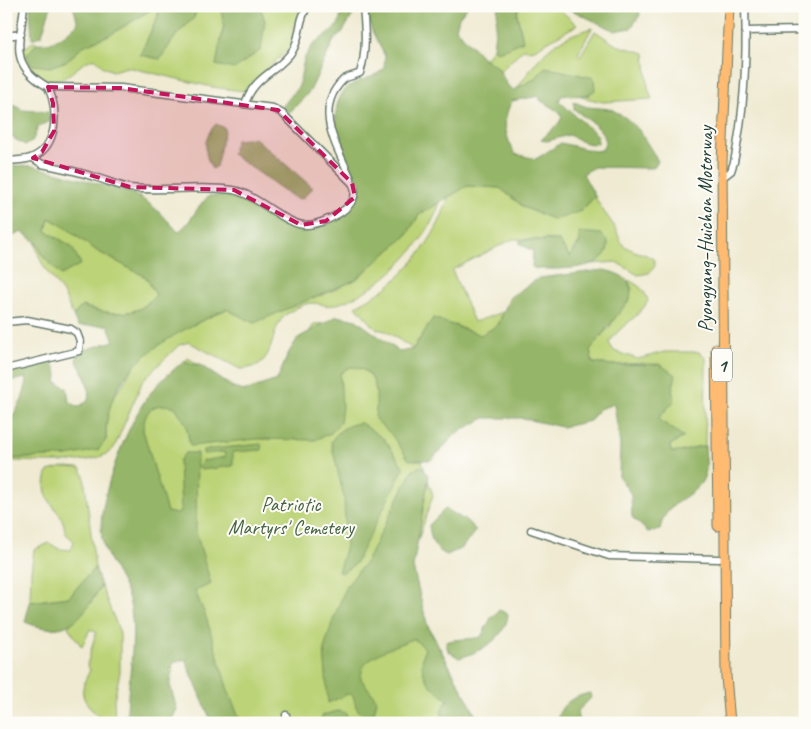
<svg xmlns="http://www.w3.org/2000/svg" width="811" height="729" viewBox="0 0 811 729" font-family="Caveat,sans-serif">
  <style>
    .green { fill: #bcd377; stroke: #6e8856 }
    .forest { fill: #95b568; stroke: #5a794e }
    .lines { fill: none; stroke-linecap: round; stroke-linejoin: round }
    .minor-casing { stroke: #687a6b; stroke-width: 9 }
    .highway-casing { stroke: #687a6b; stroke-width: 11 }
    .minor { stroke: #fff; stroke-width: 6 }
    .highway { stroke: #febb71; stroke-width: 9 }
    .marked { fill: #c2185b; fill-opacity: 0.2; stroke: #c2185b; stroke-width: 4; stroke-dasharray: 10 6; stroke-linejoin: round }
    .labels { text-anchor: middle; stroke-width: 4; stroke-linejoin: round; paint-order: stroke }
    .shield { fill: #fdfcf7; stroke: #62766e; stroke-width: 1 }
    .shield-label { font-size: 19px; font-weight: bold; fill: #1f3d34 }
    .street-label { font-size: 20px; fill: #1f3d34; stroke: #fdfcf7 }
    .park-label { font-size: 20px; fill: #466245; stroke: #fdfcf7 }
  </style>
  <rect width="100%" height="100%" fill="#fdfcf7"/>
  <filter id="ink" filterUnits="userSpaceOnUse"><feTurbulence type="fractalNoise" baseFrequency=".02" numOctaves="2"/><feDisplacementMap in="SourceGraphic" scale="10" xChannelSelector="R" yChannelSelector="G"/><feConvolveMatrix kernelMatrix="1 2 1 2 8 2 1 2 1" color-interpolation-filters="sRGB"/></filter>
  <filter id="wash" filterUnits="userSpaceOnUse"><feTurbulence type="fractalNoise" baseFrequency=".0096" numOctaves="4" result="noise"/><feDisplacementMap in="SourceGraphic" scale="20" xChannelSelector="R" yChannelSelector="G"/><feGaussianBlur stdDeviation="1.12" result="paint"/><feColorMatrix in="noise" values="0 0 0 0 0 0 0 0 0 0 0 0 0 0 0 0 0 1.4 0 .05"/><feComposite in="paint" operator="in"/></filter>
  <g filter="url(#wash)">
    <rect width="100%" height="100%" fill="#efead1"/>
    <g class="green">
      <path d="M157,6L158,16L140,55L160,59L177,34L194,18L197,6H220L224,24L216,65L265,21L260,6H303L295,22L291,47L243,91L212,87L127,67L113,71L103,67L95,58C71,65 62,96 33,73C24,66 23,60 23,49L33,42L37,43L26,56L67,61L83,46L113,33Z"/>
      <polygon points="519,6 556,6 577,25 531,51 523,49 500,72 498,68 485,59 493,48 498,52 523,41 517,14"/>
      <path d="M592,28L578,54L580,56L595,31L616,45L645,53L648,88L652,99L603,102L581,97L590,95L536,78L516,90C540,56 549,40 592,28Z"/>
      <path d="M467,186L500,188L525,208L581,211L595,196C600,208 607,215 614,226C619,233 618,241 625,246C634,253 646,253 654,259L655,266L649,273L638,275L616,262L592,264L596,262L580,242L574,248L570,257L558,240L513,239L452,270L474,322L503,312L498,325L481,336L455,325L418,340L413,349L386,331L376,329L356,306C366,300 377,295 386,288C414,265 439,233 448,197Z"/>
      <path d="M440,202C427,245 378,293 334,305C326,307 321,303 312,303C305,303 294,309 288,313C265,329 281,368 240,369L189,342L179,345L143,380L114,448C96,469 34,460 6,461V459L67,456L106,440V421L112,400L137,362L152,349L178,332L227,309L323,295L355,280L406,236L419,215Z"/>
      <path d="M49,218L65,227L97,251L146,277L156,295C152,299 146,305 141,308C123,317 100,312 82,306L73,316C69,307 66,297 61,290C48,272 39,265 35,241L45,259L71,246L46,231Z"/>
      <path d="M628,280C639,285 645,290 648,301C638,319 620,325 609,343L614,351L638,359L664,352H699L706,358L705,446L695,447L687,452H671L670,445L684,437L657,419L643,363L612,365L593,363L590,350L595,341L609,328L632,289Z"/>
      <polygon points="353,322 406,413 433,495 410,565 427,624 480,723 230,723 142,435 141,412 188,358 240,391 276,386 314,324"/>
      <path d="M63,467L80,468L84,475L95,567L69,597L30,602L31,571L34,550L49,543L59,549L71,550L74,541L65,533C65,507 36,504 48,471Z"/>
      <path d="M101,586L120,633V672L114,700L115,723H103C85,700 75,698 90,670L87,665L96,632L90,629L82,647L68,627L91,603Z"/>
    </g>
    <g class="forest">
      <polygon points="30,6 51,6 42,35 32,39"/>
      <path d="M73,6H157L113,33L83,46L67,61L50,67L32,65L26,56L37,43C55,45 66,35 78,23Z"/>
      <polygon points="158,6 197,6 194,18 177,34 160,59 140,55 158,16"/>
      <polygon points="220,6 260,6 265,21 261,50 234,69 216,65 224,24"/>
      <polygon points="344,6 357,8 342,33 334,40 310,91 290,112 284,112 282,107 299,86 304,59 312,46 338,25"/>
      <path d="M365,6H468L459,17L456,29L482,57L498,68L508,86L514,90L536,78L545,67L594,78L595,90C585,99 574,94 561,96L559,101L597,135L598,143C587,146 578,140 569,135L547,141L541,140L559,123L562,117L559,112L540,100L539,96L512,101C501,121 505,135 515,154L536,159L561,143L594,151L602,150C614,132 585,119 574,109V102L587,107L611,109L626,118L639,130L658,161L653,168L594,167L583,174L595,196L581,211L555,220L525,208L500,188L467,186L419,215L406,236L355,280L254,323L226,309C169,336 104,366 106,440L98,450L67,456L6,459V419L10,421L22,400L27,382L25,378L6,382V371L50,362C57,367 58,374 56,382L67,388L69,401L78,407L88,401C91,383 83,375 76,359L81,351L114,341L108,325L78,326L73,316L82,306C99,312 123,317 141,308C146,305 152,299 156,295L146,277L97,251L65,227L49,218L46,231L71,246L81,264L61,275L45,259L35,241L22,232L6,239V165L33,166L129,192C150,201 163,215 178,232C192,222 196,207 209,196C217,196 225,195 233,196C271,203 293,249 335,220C354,207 354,205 361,184C344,162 324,116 344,91C353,80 371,80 384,69L385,56L372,31Z"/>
      <polygon points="498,6 519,6 517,14 523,41 498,52 493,48"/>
      <polygon points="563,6 638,6 640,15 631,28 615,31"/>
      <polygon points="6,100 22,110 48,112 50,121 38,127 32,142 25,145 6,134"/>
      <path d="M216,124L225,128L216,167L212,169C203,152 203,137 216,124Z"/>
      <polygon points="255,138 313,188 302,199 295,198 232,154 236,140"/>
      <path d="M579,232L601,234L608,241C612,272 557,269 537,269L532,267L533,251L520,244V240H558L570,257L580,242Z"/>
      <path d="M604,270C621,274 634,279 630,299L590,350L593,363L612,365L659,364L676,375L672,391L675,400L658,419L684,437L670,445L671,452C685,453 692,447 705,446C705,453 707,463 706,470C702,499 665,496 660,530L648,532L632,517L631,494L619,477L620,445L614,404L599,409L590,421L562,427L521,418H485L458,432L431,460H409L391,434L375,419C377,395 380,368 349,367L340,374L342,406L340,423L331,433L315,440L257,439L190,446L186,424L175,407C154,402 145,408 143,430L167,512L177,514L181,511L179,461L185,453H197L196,532L211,584L195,591L206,617L228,690L241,723H212L185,659L173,663L170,685L177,709L170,723H127C126,687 137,643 131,609C128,585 109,566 103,543C93,508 126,428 146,399C156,385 169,373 183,362L202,366L230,387L244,391L277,380L289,352L298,338L337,316L356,320L400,352L413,349L433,318L481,335L498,325L510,297L539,278Z"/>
      <path d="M361,423L385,440L404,468L355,564L342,573L338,572L346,546L344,498L331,442C338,430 348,424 361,423Z"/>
      <polygon points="261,444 262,450 233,452 233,466 201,470 199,467 202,461 225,457 224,452 203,454 203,450"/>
      <path d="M421,466L429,476L413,567L428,628L469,702L476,718L475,723H444L441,710L448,700C427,684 417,675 425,648L414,639C401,643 375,653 365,664C361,668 362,674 361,679L377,700L374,713L362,716L356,707L353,695L348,694L328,703L324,649L332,623L346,587L367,560L412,471Z"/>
      <path d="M445,509L467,521L476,530L462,548L447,555C433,549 431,540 429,525Z"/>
      <path d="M95,567L101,586C80,621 67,639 25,622L30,602L69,597Z"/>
      <path d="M499,610L508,614C506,639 480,652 459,658L448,651L446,642C458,638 469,640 481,637L491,618Z"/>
      <path d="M590,693L591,698L577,712L579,723H557C559,704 572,697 590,693Z"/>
      <polygon points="338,711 346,713 348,723 319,723 323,715"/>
    </g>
  </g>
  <g filter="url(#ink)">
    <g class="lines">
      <defs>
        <g id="minor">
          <polyline points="746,31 805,30"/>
          <polyline points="6,36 21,34"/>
          <path d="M245,104C254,75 278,73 293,50C301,37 298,19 308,6"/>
          <path d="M33,158L42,164C60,168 77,171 94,177C106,180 118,186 130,188C164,192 199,185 233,190C256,194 285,224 304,225C322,226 366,206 352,183L283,114L273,108L121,88L48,87"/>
          <path d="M6,161C15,160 25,161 33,157C59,145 58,109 48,87C8,64 20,45 24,6"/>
          <path d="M722,178L731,171L734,162C745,109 747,60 745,6"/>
          <path d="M351,179C338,148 312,110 343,80C347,76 355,76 360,73C367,51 365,28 363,6"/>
          <polyline points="6,322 27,320 71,329 77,333 80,341 79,351 6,369"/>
          <polyline points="6,513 7,513"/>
          <polyline points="531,530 609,556 719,559"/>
          <polyline points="286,715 287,723"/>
        </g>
        <g id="highway">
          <polyline points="729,6 722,162 726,676 730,723"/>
          <polyline points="716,349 718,526"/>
        </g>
      </defs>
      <use href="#minor" class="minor-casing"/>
      <use href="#highway" class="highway-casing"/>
      <use href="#minor" class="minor"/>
      <use href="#highway" class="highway"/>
    </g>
  </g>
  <path class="marked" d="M48,87L121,88L278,110L352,183L355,197L326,221L301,225L234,190L130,187L33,158L42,152L54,131L53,103Z"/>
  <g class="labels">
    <rect class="shield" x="712" y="348.5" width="20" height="33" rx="4"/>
    <g class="shield-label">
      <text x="722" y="372">1</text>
    </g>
    <g class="street-label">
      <text transform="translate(705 229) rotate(-90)" y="7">Pyongyang–Huichon Motorway</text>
    </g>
    <g class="park-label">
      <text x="291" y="511">Patriotic<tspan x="291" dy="23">Martyrs' Cemetery</tspan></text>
    </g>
  </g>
  <rect width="811" height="729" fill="none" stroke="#fdfcf7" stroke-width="25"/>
</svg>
